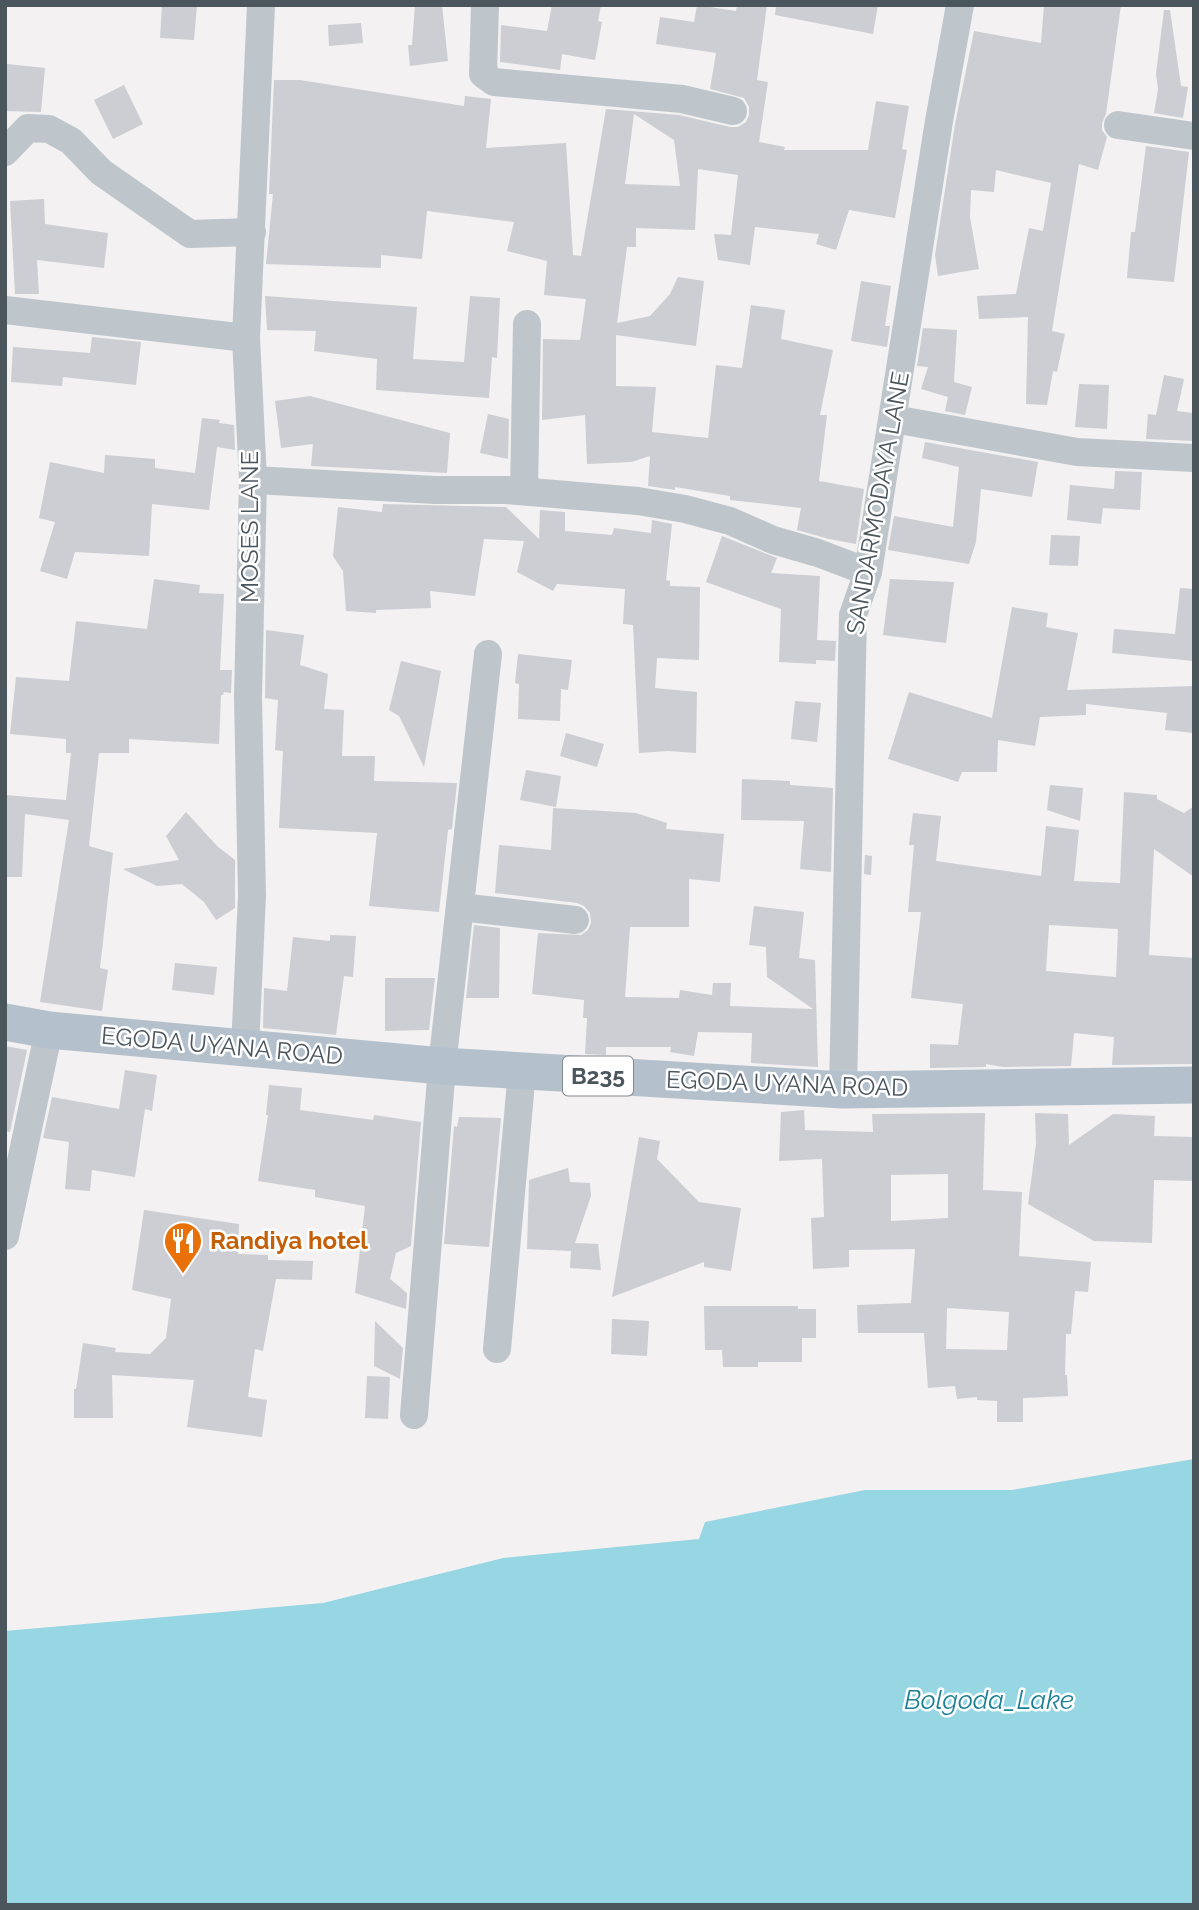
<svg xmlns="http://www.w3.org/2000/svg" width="1199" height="1910" viewBox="0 0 1199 1910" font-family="Raleway,sans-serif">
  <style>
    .water { fill: #97d6e3 }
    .building { fill: #ccced3; fill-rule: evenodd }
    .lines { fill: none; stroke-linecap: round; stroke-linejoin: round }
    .minor { stroke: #bec6cc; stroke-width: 28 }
    .major { stroke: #b4c1cc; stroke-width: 37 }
    .labels { text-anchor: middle; stroke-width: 5; stroke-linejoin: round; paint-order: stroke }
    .shield { fill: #fff; stroke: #81888d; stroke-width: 2 }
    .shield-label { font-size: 23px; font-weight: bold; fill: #4b555c }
    .street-label { font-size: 24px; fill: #4b555c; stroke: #fff }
    .food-label { font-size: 24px; font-weight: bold; fill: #c56008; stroke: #fff; text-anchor: start }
    .water-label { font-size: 26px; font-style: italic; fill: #1c8196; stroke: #fff }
  </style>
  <rect width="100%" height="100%" fill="#f3f1f1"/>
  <polygon class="water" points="1194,1459 1194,1905 5,1905 5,1631 323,1603 503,1558 699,1539 705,1522 865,1490 1012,1490"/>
  <g class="building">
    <polygon points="162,5 197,5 194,40 160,38"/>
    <polygon points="415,5 442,5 448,61 410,66 408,45 412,45"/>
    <polygon points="552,5 601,5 598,21 602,22 595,60 562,54 560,70 500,62 501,25 547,31"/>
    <path d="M697,5L736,11L737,5H767L757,80L768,82L759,142L785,147L784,150H868L876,101L909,106L902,149L907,150L895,218L849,210L836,250L816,244L819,234L755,227L750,265L718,260L714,234L731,235L738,175L698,169L695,230L636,228V247H627L617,323L650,316L670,294L678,277L704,281L696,346L616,335V386L656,387L652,432L708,438L716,365L742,368L751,305L785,310L781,339L833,350L820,415H827L819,481L864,489L856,544L829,539L797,530L801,508L730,500V496L675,487V490L648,486L650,456L631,462L587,464L585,415L542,420L543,339L580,340L586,299L544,295L547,261L507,251L514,222L427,211L422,259L381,255V268L266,264L273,194H269L274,80H300L464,106L465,96L491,99L486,148L566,143L573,255L581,256L606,109L679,115L730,127H738L746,122L749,115V107L744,98L710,89L716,53L656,44L660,17L694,22ZM634,114L674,140L680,186L625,184Z"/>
    <polygon points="776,5 878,5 873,34 775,15"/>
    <polygon points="1044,5 1121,5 1106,114 1102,123 1102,130 1107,137 1098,170 1079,164 1052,331 1065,334 1057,372 1053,371 1047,405 1026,404 1028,317 979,319 977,296 1016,294 1029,228 1043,231 1051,183 996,170 994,192 971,190 970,217 979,269 938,276 935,255 955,124 974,31 1041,43"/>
    <polygon points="1164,10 1170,10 1181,86 1188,87 1183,118 1154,113 1158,89 1156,74"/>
    <polygon points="361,23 363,43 329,46 328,25"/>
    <polygon points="7,64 45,68 41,112 5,111"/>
    <polygon points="124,85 143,124 113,139 94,100"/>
    <polygon points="1146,146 1189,152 1174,282 1127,278 1131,232 1135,232"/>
    <polygon points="44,199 45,224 108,233 104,268 37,260 39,294 15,294 10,201"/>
    <polygon points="861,281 891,286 885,326 890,326 887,347 851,341"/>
    <polygon points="265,296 417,307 413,359 464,362 470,296 500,298 497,358 492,357 489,398 376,390 377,359 314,351 316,331 267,330"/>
    <polygon points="923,328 957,330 954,382 972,387 965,415 945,411 948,397 921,389 928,367 917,366"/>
    <polygon points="92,337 141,342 136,385 63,377 62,386 11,382 13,347 90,353"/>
    <polygon points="1164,375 1184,379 1177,411 1194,413 1194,441 1146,439 1148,414 1156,415"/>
    <polygon points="1079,384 1109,385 1107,429 1075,427"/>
    <polygon points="310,396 450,433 447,473 311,466 313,444 281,448 275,401"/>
    <polygon points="488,414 509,419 508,459 480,453"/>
    <polygon points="202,418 220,420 219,423 234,425 235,450 217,447 209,510 152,504 149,556 75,552 67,579 40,571 55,522 39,518 50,462 104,473 105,455 155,459 155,468 195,473"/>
    <polygon points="925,442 1038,462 1032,497 981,489 976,542 969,564 888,550 894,516 953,527 959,467 922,458"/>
    <polygon points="1115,471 1142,472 1140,510 1103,508 1101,524 1067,520 1070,485 1114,489"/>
    <polygon points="383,504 506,507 539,539 540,510 565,512 565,531 612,535 614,528 651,533 652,520 672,524 666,580 670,581 670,586 700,587 699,660 657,658 655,688 697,692 696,753 668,751 639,753 633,625 623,624 625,589 557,584 553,591 517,572 524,541 484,539 475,596 430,591 431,608 376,610 376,613 346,611 343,571 333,556 338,507 382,512"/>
    <polygon points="1051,535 1080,536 1078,566 1049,565"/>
    <polygon points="722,536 777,558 771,573 820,576 817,640 836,641 835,661 816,660 816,664 779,662 781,609 706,582"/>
    <polygon points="154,579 200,585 199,593 224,594 220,670 232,670 231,693 224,692 223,695 221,695 219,744 129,739 129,753 99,753 89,846 113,853 100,968 108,970 102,1011 40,1002 69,820 25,814 22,877 5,877 5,795 66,800 71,753 66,753 66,739 10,734 16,677 69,681 76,621 147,629"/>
    <polygon points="890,579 954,582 946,643 883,635"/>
    <polygon points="1180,588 1194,589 1194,661 1112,653 1114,629 1175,634"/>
    <polygon points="1012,607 1048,613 1046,627 1078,633 1067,690 1194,686 1194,733 1165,730 1167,713 1086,704 1086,715 1040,717 1035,746 998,740 997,772 962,772 958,782 888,759 909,692 992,718"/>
    <polygon points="266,630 304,635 300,665 328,674 324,709 344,710 342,756 375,756 374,781 457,783 452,829 448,830 439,912 369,906 377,833 279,828 283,751 275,750 278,700 265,698"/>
    <polygon points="518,654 572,660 568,690 561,689 560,721 518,719 519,684 515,683"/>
    <polygon points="401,661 441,671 424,767 399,716 389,710"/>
    <polygon points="795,701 821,703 817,742 791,739"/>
    <polygon points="566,733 604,744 597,767 560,756"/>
    <polygon points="526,770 561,776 556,807 520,800"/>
    <polygon points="742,779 790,781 790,785 833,788 831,872 800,869 804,821 741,820"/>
    <polygon points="1050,785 1083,788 1080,821 1047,810"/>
    <path d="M1124,792L1157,795V799L1184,813L1194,806V877L1154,849L1149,955L1194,958V1064L1112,1065L1114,1037L1074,1033L1071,1066L1003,1067L986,1064V1067L930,1068V1044L958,1045L963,1004L911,998L921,912H908L914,845H909L913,813L941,816L936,861L1041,876L1046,826L1079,830L1074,881L1120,883ZM1049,925L1118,929L1116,977L1046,971Z"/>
    <polygon points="553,808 636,813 667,823 666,829 724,834 720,882 689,879 689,927 630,927 625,997 679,998 680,990 712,995 713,983 731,983 730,1006 813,1009 767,977 766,947 749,945 754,906 804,912 799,958 815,960 818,1067 751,1063 752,1033 698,1032 694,1056 670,1052 671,1047 606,1047 606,1055 585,1054 587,1018 583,1018 584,1000 532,994 538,933 581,935 588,930 591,923 590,913 584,906 577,903 495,893 499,845 551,850"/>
    <polygon points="186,812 217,846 235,860 235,908 216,920 204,902 182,884 157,886 123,869 179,860 166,836"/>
    <polygon points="865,855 872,856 871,875 864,874"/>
    <polygon points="474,925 500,928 499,998 466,998"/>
    <polygon points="330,935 356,936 353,977 344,976 336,1035 263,1028 264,988 287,991 293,937 330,941"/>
    <polygon points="175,963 217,967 214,995 172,990"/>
    <polygon points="385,978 435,978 429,1030 385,1031"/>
    <polygon points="5,1046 27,1050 10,1132 5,1131"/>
    <polygon points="125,1070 157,1075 152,1111 145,1109 135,1177 92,1170 90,1191 65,1189 69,1142 43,1138 52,1097 119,1109"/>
    <polygon points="269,1085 302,1088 300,1110 373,1120 374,1115 421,1122 411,1246 396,1253 390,1279 407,1293 406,1309 355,1293 365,1206 315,1197 315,1190 258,1181 268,1115 266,1115"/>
    <path d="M804,1110L805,1130L873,1132L872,1114L985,1113L983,1190L1022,1192L1019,1256L1091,1262L1088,1292L1075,1291L1071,1334H1066L1065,1375H1067L1068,1396L1023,1398V1422H997V1401L977,1400V1397L957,1399L955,1386L928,1388L924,1333H858L857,1305L911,1303L915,1249L849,1250V1267L813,1269L811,1218L824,1217L822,1159L779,1161L781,1112ZM948,1174V1218L891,1221V1175ZM947,1308L1009,1312L1007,1350L946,1349Z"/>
    <polygon points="1035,1113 1068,1114 1069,1145 1113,1114 1155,1116 1154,1136 1194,1137 1194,1181 1154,1180 1152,1243 1094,1241 1028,1204 1036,1144"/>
    <polygon points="459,1117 501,1118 489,1247 444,1244 454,1126 457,1127"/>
    <polygon points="639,1137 660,1141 657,1159 699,1202 741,1208 731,1271 704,1267 704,1262 612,1297"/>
    <polygon points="568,1168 570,1182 590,1183 591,1196 575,1243 598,1244 601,1270 570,1268 571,1251 527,1249 529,1180"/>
    <polygon points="144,1210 239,1224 238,1254 268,1255 268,1260 313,1261 312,1280 276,1279 263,1351 255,1349 248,1397 267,1400 262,1437 187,1427 194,1380 112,1375 113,1418 74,1418 74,1389 76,1389 83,1343 116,1348 115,1352 150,1354 166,1338 171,1299 132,1290"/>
    <polygon points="704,1306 798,1306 798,1309 816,1309 816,1338 802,1338 802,1362 758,1362 758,1367 723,1367 722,1350 705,1350"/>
    <polygon points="612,1319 649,1321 647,1356 611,1354"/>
    <polygon points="375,1321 403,1348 400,1379 374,1366"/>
    <polygon points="367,1376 390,1377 388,1419 365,1418"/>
  </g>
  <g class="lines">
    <g class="minor">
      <polyline points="485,5 483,74 494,82 682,99 733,111"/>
      <polyline points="1118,125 1194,136"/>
      <polyline points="5,152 28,128 49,129 71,141 101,172 190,234 252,232"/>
      <polyline points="5,310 246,338"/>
      <polyline points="894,419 1077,452 1194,458"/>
      <polyline points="253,480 435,490 506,490 638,501 685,509 730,521 773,540 818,553 868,572"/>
      <polyline points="524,491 527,324"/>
      <polyline points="460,907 575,920"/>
      <polyline points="245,1049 252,895 248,697 253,480 246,338 261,5"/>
      <polyline points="843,1090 853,615 868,572 939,121 960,5"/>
      <polyline points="5,1236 49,1030"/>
      <polyline points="497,1349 522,1071"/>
      <polyline points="414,1415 442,1066 488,654"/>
    </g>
    <polyline class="major" points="5,1022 49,1030 442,1066 843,1090 1194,1085"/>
  </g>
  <defs>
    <symbol id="restaurant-pin" viewBox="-11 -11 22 30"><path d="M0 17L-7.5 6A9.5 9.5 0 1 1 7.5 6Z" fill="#e8710a" stroke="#fff"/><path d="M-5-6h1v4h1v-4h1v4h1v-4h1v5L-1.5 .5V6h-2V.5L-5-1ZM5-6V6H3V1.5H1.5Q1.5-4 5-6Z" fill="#fff"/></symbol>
  </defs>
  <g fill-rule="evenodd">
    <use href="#restaurant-pin" x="161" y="1219" width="44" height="60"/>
  </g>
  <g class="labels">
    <rect class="shield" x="563" y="1056.5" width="70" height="39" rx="5"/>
    <g class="shield-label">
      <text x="598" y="1084">B235</text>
    </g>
    <g class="street-label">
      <text transform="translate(878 503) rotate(-80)" y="8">SANDARMODAYA LANE</text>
      <text transform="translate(250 527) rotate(-90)" y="8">MOSES LANE</text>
      <text transform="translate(222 1046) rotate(5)" y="8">EGODA UYANA ROAD</text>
      <text transform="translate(787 1084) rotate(2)" y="8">EGODA UYANA ROAD</text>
    </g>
    <g class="food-label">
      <text x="210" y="1249">Randiya hotel</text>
    </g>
    <g class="water-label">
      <text x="989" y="1709">Bolgoda_Lake</text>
    </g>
  </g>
  <rect width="1199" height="1910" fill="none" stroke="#4b555c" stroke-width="14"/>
</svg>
